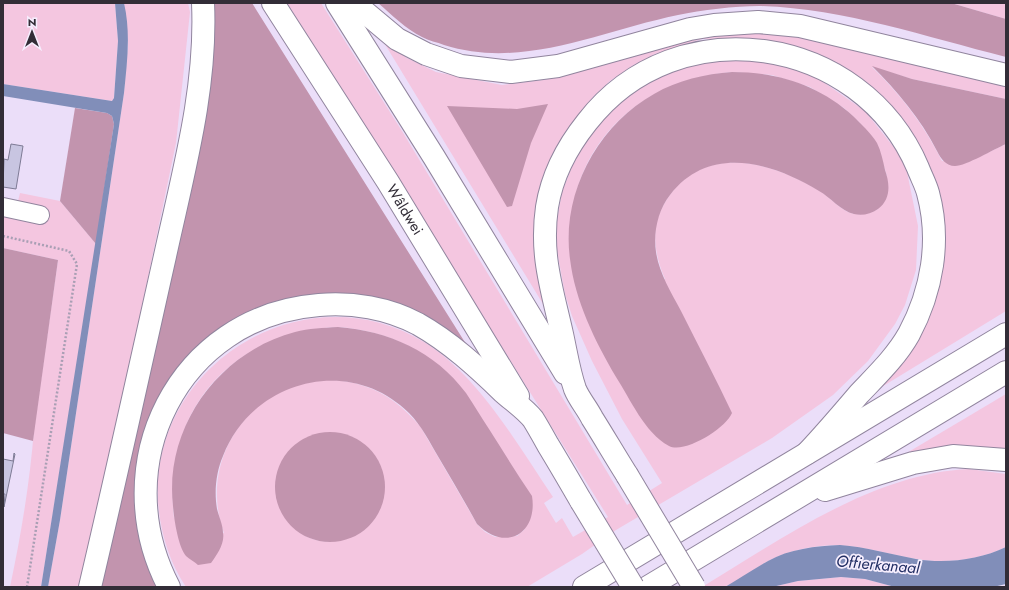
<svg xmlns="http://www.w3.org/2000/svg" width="1009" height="590" viewBox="0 0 1009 590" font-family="Jost,sans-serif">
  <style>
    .green { fill: #f4c6e0; fill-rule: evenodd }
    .forest { fill: #c294ae }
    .water { fill: #818eb9 }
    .building { fill: #c8c5e1; stroke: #7e7b95 }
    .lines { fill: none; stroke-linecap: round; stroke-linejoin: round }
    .street-casing { stroke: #91859e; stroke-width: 20 }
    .highway-casing { stroke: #91859e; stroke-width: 24 }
    .path { stroke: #a99fb4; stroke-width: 2.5; stroke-dasharray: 2 2; stroke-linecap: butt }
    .street { stroke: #fff; stroke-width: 18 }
    .highway { stroke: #fff; stroke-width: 22 }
    .highway-bridge-casing { stroke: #91859e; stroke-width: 24; stroke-linecap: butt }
    .highway-bridge { stroke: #fff; stroke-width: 22 }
    .labels { text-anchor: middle; stroke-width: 3.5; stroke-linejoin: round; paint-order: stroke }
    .street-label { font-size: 15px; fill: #322d37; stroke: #f6eefe }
    .water-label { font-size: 16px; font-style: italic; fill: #232f64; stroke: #f6eefe }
  </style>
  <rect width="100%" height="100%" fill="#ebdef9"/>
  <g class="green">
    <polygon points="3,3 115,3 118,41 114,98 112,101 3,84"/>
    <polygon points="124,3 188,3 190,12 176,143 112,450 79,587 48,587 60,520 124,93 128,45"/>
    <path d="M287,3H321L402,131L627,505L662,483L622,419L592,361L572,316L565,294L557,251L556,226L562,192L578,151L589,134L634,88L692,61L752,58L803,71L819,79L865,111L900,155L907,172L918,226L916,270L905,305L895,324L868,361L833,395L772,438L616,530L582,554L527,587H186C169,562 160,531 158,501C151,363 305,270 424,342C479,376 517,444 553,497L544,503L556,523L562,518L573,537L608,517ZM732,72L772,75L810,87L844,108L859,122L877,144L887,176L878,209C868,215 856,216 846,211C836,205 827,195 817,189C764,159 698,143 663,206C650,229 655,256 665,279L580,300C544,185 611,82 732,72ZM338,327C384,331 416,345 451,376L531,515L524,530L517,536L495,537L485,532L477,524L420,426C404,408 387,393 364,386C274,356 192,446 224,533L174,518C162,411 231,332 338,327ZM350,436L370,449L361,532C326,551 295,541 278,504Z"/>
    <polygon points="951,3 1006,3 1006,19"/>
    <path d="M764,27L1006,79V99L912,79L872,67C901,95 924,125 942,161L966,163L1006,144V311L880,388L937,264L909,136L776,44L739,38L702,39L655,54L632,66L610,81L593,97L564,135L551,159L546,306L543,304L383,41L407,58L436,72L502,85L543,80L590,69L684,38Z"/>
    <path d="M20,193L60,201L96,244L41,587H10C21,535 30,482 34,429L58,260L3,248V216L40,224L17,205Z"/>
    <polygon points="1006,394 1006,453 900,457"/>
    <path d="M969,469L1006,474V547C979,560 946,564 917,559C884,554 854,542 820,546C803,548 783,553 768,561C754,569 741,580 726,586C720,589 709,587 702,587C781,539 874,473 969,469Z"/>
    <polygon points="841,577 865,579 895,587 772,587 798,581"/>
  </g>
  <g class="forest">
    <polygon points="208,3 252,3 466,344 426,321 267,309 151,423 162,587 97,587"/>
    <path d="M378,3H951L1006,19V57C926,37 842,8 759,6C735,6 701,10 678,15C600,31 523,70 444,45C437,42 429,41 422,37C406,29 392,15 378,3Z"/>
    <path d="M872,66L912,79L1006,99V144C994,149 966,166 955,166C946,166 941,159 937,151C921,119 897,91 872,66Z"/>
    <path d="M732,72C777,72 819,85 853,116C861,124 871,133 877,143C881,151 883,161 885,170C890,184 891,199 878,209C871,214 862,216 854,214C841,211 830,197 819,191C772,162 709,144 670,195C658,210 653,233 656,252C659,273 671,292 681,311C698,345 716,379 732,413C726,428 685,454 669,446C644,432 631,400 616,377C595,341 575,301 570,259C561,194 597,126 654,94C678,80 705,74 732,72Z"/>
    <polygon points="548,104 531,143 512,206 507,207 447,106 517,109"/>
    <polygon points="75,108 107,113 112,116 114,124 96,244 60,201"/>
    <polygon points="3,248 58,260 33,441 3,433"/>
    <path d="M338,327C388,331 435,351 466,393C474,405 481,417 489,429C503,451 517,474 532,496C538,533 506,553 477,524C465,502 452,480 439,458C430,443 422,426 409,413C350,354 252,380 223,456C216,472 214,492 217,509C219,517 223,525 223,533C225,543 217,555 211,563L198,565C195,562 189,559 186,556C178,546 174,519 173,506C164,427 219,352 295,332C309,328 323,328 338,327Z"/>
    <circle cx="330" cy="487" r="55"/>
  </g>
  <g class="water">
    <path d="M115,3H124C131,33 127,63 124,93L60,520L48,587H41L114,124L112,116L107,113L3,96V84L112,101L114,98L118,41Z"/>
    <path d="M840,545C866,547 890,554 916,559C945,564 979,560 1006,547V584L993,587H895L865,579L841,577L798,581L772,587H725C739,579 753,569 768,561C789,549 816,546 840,545Z"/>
  </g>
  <g class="building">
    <polygon points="11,144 23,146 16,189 3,187 4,159 8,160"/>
    <polygon points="14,453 15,454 4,507 5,494 3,494 3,459 13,461"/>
  </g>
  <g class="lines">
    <defs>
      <polyline id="street" points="3,207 40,215"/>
      <g id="highway">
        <path id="s1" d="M273,3L388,182L518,396"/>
        <polyline points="337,3 434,157 565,373"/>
        <polyline points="354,3 397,39 426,54 461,66 511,72 558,66 690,29 714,25 758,22 800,26 1006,75"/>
        <path d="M627,475C615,456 604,437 592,418C587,408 579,399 575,389C569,372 566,352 562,334C552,289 540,255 547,207C552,176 567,147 587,122C677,6 861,34 918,168C921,176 926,185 928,193C941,241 932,291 909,334C896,357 877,375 859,394C842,414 825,434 807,453"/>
        <polyline points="825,490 913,463 953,456 1006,460"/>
        <path d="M90,587C116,477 140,367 165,256C183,173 207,89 203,3"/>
        <path d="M169,587C105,465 178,316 319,305C352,302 388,308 418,324C450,342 477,367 503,392C513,401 525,409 533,419C538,427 543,436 548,445C559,463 570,482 581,501"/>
        <polyline points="584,587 1006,334"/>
        <polyline points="648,587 1006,372"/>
      </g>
    </defs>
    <use href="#street" class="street-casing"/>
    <use href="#highway" class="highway-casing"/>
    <polyline class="path" points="3,236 69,251 77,264 27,587"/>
    <use href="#street" class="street"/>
    <use href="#highway" class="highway"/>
    <defs>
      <g id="highway-bridge">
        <polyline points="627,475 694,587"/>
        <polyline points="581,501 633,587"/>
      </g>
    </defs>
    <use href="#highway-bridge" class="highway-bridge-casing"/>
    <use href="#highway-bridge" class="highway-bridge"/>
  </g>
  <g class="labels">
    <g class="street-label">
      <text dy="5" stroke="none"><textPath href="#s1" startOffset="245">Wâldwei</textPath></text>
    </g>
    <g class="water-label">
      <text transform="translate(878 564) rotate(5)" y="6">Offierkanaal</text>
    </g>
  </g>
  <rect width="1009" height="590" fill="none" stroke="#322d37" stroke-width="8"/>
  <g transform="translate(32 32)" stroke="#f6eefe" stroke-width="3" paint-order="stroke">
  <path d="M0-3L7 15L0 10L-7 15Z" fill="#322d37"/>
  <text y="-6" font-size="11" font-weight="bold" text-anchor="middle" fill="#322d37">N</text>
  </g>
</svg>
